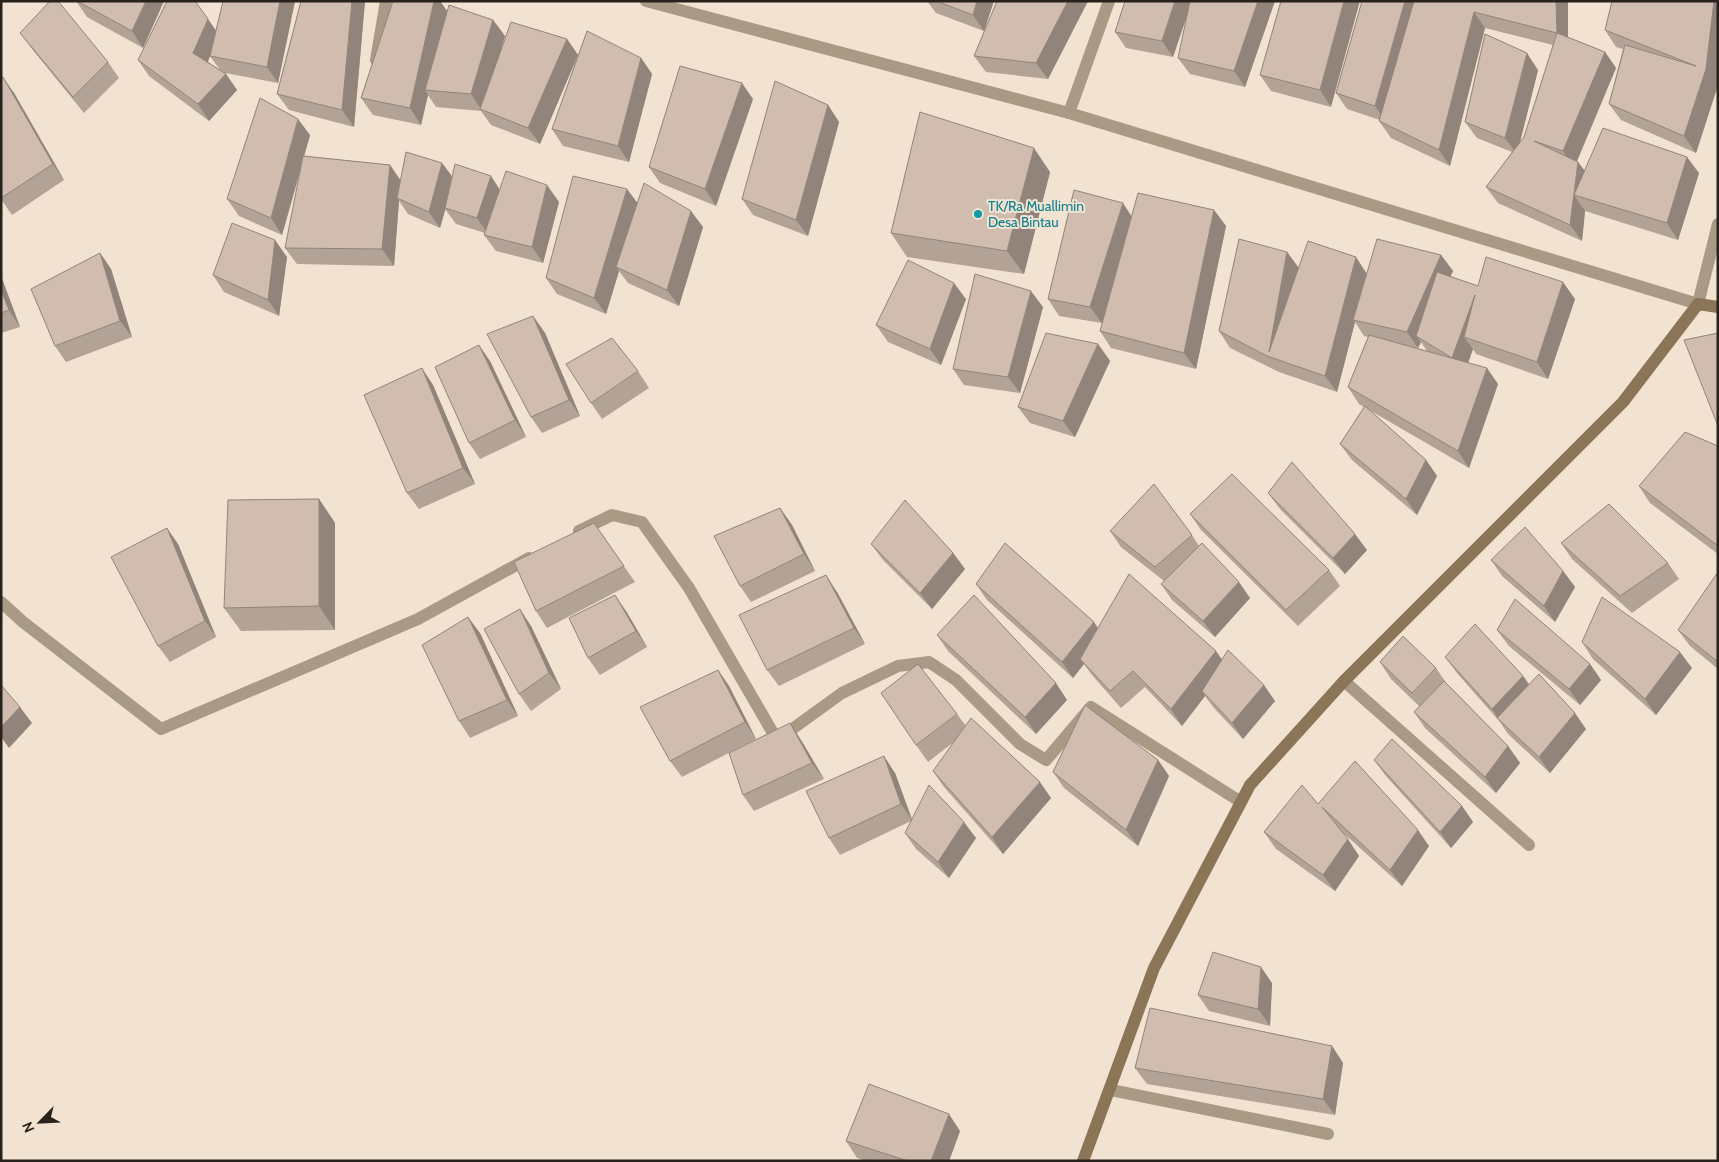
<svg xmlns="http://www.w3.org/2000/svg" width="1719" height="1162" viewBox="0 0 1719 1162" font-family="Cabin,sans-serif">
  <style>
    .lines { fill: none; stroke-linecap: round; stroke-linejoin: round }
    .street { stroke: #a89a84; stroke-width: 12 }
    .secondary { stroke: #8a7556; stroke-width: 12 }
    .wall { fill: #b3a396; fill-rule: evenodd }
    .shaded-wall { fill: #92847a }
    .building { fill: #d0bdaf; stroke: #92847a }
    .culture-dot { fill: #0f9aa8; stroke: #f2e2d1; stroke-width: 2 }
    .labels { text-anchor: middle; stroke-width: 4; stroke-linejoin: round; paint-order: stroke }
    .culture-label { font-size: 14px; fill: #0d838f; stroke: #f2e2d1; text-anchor: start }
  </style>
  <rect width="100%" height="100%" fill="#f2e2d1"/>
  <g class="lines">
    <g class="street">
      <polyline points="646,1 1069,113 1698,304 1718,224"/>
      <polyline points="376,60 386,1"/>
      <polyline points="1069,113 1109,1"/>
      <polyline points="579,531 612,515 642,522 689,588 777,740 842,693 898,666 929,662 956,680 1020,744 1046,760 1091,707 1241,802"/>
      <polyline points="1,602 23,622 161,729 418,619 529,558"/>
      <polyline points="1344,681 1529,845"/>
      <polyline points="1111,1090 1328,1134"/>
    </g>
    <polyline class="secondary" points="1083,1161 1154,968 1250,785 1344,681 1623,402 1698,304 1718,307"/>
  </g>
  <g class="wall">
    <polygon points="76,1 164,1 143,48 87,17"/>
    <path d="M223,1H295L278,83L225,73L237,90L209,121L149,76L138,60L216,31ZM210,56L220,70L208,62Z"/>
    <polygon points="301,1 365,1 354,127 289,110 277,94"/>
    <polygon points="393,1 440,1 447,11 443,25 493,20 505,36 498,57 567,39 578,55 641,58 652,74 629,162 563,146 552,129 578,55 540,144 491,125 481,111 436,107 428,95 421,125 373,115 361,98"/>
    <polygon points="927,1 994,1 984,31 936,13"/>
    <polygon points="997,1 1088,1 1048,79 986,72 974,56"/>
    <polygon points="1125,1 1275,1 1245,87 1190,74 1178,58 1187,15 1173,57 1126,48 1115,32"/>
    <polygon points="1281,1 1331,107 1271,91 1260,75"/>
    <polygon points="1362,1 1568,1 1568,37 1605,52 1616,68 1577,161 1585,171 1699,173 1678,240 1585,211 1582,241 1498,203 1486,187 1512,152 1477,138 1465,122 1538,70 1520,142 1524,137 1553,45 1485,28 1450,166 1391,138 1379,121 1380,120 1347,109 1336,93"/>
    <polygon points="1612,1 1718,85 1696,153 1621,120 1609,104 1623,49 1616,47 1605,30"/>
    <polygon points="20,33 108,62 119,78 84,113 32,49"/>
    <polygon points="1,78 14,93 64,180 12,215 1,199"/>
    <polygon points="753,99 716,206 660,183 649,167"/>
    <polygon points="828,105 839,122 808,236 753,215 742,199"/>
    <polygon points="310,135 304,156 390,165 400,180 442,163 452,177 500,190 559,202 543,263 496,251 484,235 485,233 456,224 445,209 440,228 408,214 399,201 394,266 297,264 285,248 302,165 282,235 239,216 227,199"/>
    <polygon points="1050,172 1024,274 907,257 891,233"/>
    <polygon points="638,203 703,227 679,306 628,283 619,271 606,314 557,294 546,278"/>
    <polygon points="1214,210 1226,226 1196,369 1111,348 1100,331 1106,310 1102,323 1059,316 1048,299 1132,216"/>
    <path d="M1287,252L1298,268L1367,273L1441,255L1453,271L1450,276L1478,286L1575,299L1548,379L1476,354L1473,349L1468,363L1498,384L1469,468L1366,408L1426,460L1437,476L1417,515L1352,460L1340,444L1364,407L1359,404L1348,387L1368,337L1364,336L1355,322L1337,392L1279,372L1230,348L1219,331ZM1421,342L1427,351L1410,346L1418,348Z"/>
    <polygon points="100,253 111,269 132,337 66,362 55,346"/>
    <polygon points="287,257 279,316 224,292 213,275"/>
    <polygon points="1,276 20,327 1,333"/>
    <polygon points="966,299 941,365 888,342 876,325"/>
    <polygon points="1043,307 1020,393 964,385 953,369"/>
    <polygon points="533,316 545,333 580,416 542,433 531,417"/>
    <polygon points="1098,344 1110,361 1075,437 1030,423 1018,407"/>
    <polygon points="490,361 526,437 480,459 469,443"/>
    <polygon points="638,371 649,388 602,419 591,403"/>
    <polygon points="433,385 475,484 419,509 407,493"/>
    <polygon points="1718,446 1718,554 1650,503 1639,486"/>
    <polygon points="1268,493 1367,550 1345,574 1280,509"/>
    <polygon points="319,499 335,523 335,630 241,631 224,608"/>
    <polygon points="780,508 792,525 815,571 751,602 740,586"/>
    <polygon points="1190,514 1329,570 1340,586 1298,626 1201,530"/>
    <polygon points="594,523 635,582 547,628 536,611"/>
    <polygon points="1110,531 1192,535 1199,546 1250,598 1215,637 1172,600 1161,584 1164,581 1121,547"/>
    <polygon points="1561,543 1668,563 1679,579 1632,613 1572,559"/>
    <polygon points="178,544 216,637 170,662 158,646"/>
    <polygon points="871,544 953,553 965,569 932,609 883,560"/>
    <polygon points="1491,560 1563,571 1575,587 1555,622 1502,576"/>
    <polygon points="1718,572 1718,669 1690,646 1678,630"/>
    <polygon points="976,584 1098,628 1222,659 1275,701 1243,739 1214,708 1205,696 1182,726 1145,687 1121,708 1092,675 1084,664 1073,678 987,600"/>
    <polygon points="837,592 865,644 779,686 767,670"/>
    <polygon points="626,611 647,647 600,675 588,658"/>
    <polygon points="531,626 561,689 531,711 519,694"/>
    <polygon points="1497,630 1590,664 1601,680 1580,705 1509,646"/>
    <polygon points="480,633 518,716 470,738 459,721"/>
    <polygon points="937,635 1067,700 1036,734 948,651"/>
    <polygon points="1582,642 1692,668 1656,715 1593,659"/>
    <polygon points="1445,657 1523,676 1529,684 1586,729 1550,773 1508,734 1500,722 1457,673"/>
    <polygon points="1380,662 1436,668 1447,684 1508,746 1520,763 1496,793 1425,728 1414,712 1419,706 1391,679"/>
    <polygon points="718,670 729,686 756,739 682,777 670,761"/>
    <polygon points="957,714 966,726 1051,798 1003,854 944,787 933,771 955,741 928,762 916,745"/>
    <polygon points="801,740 824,779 754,811 743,795"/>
    <polygon points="1158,760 1169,776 1138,846 1064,788 1053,772"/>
    <polygon points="1374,760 1462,806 1473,822 1451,848 1386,776"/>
    <polygon points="895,773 912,819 976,838 949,878 916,849 905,833 911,821 840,855 829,838"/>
    <polygon points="1318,804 1429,846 1402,886 1340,830 1359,856 1335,891 1276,849 1264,832"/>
    <polygon points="1272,983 1270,1026 1209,1011 1198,995"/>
    <polygon points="1332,1046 1343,1063 1335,1115 1147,1084 1135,1068"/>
    <polygon points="960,1131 949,1161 867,1161 857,1158 846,1141"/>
  </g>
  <g class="shaded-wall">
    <polygon points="146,1 164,1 143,48 132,31"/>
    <polygon points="280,1 295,1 278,83 267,67"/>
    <polygon points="352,1 365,1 354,127 342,110"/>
    <polygon points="434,1 440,1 447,11 429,91 425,90 428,95 421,125 410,108"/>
    <polygon points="977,1 994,1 984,31 973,15"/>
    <polygon points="1068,1 1088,1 1048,79 1036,63"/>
    <polygon points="1175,1 1192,1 1173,57 1162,41"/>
    <polygon points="1258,1 1275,1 1245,87 1234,71"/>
    <polygon points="1344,1 1360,1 1331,107 1320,90"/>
    <polygon points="1405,1 1420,1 1386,122 1375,106"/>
    <polygon points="1556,1 1568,1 1568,49 1557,33"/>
    <polygon points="1714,1 1718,1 1718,85 1696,153 1684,136"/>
    <polygon points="1474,12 1485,28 1450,166 1439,150"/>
    <polygon points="208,19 219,35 204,70 193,53"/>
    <polygon points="493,20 505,36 483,110 481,109 471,94"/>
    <polygon points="567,39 578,55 540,144 528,128"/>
    <polygon points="1605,52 1616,68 1574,168 1563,151"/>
    <polygon points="1527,53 1538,70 1517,154 1505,138"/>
    <polygon points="641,58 652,74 629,162 618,146"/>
    <polygon points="226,74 237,90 209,121 198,104"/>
    <polygon points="3,77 14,93 64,180 53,164"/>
    <polygon points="742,83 753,99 716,206 705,189"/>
    <polygon points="828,105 839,122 808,236 796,220"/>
    <polygon points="298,119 310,135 282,235 271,218"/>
    <polygon points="1034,148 1050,172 1024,274 1007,251"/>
    <polygon points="1687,157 1699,173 1678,240 1667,223"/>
    <polygon points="1578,162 1590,178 1574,195 1585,211 1582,241 1570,225"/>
    <polygon points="442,163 454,179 440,228 429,212"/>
    <polygon points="390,165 401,181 397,198 399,201 394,266 382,249"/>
    <polygon points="491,176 502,193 488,234 477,218"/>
    <polygon points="547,185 559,202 543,263 532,247"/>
    <polygon points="627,189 639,205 616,267 619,271 606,314 594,298"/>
    <polygon points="1123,203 1134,220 1102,323 1090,307"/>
    <polygon points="1214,210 1226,226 1196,369 1184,353"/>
    <polygon points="691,211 703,227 679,306 667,290"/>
    <polygon points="275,240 287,257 279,316 268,300"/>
    <polygon points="1287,252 1299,268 1269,352"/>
    <polygon points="100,253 111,269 132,337 120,321"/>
    <polygon points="1441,255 1453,271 1422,340 1416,336 1421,342 1418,348 1407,332"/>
    <polygon points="1356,257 1367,274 1353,320 1355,322 1337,392 1325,376"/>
    <polygon points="1,276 20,327 9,310 1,290"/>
    <polygon points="1563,282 1575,299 1548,379 1537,362"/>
    <polygon points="954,283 966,299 941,365 930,349"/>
    <polygon points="1031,291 1043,307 1020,393 1008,377"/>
    <polygon points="1475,295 1464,337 1473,349 1464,374 1452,358"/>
    <polygon points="533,316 545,333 580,416 569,400"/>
    <polygon points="1098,344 1110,361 1075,437 1063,421"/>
    <polygon points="479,345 490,361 526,437 515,420"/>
    <polygon points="422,368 433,385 475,484 463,468"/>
    <polygon points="1487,368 1498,384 1469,468 1458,451"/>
    <polygon points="1426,460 1437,476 1417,515 1406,499"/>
    <polygon points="319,499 335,523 335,630 319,606"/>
    <polygon points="780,508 792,525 815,571 804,554"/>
    <polygon points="167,528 178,544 216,637 205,621"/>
    <polygon points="1355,534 1367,550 1345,574 1333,558"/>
    <polygon points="953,553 965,569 932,609 920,593"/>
    <polygon points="1563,571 1575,587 1555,622 1544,606"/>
    <polygon points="826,575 837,592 865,644 854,628"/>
    <polygon points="1239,582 1250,598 1215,637 1203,621"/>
    <polygon points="615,595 626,611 647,647 636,631"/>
    <polygon points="520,609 531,626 561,689 549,673"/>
    <polygon points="468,617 480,633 518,716 507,700"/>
    <polygon points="1094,622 1105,639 1080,659 1084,664 1073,678 1062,662"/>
    <polygon points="1216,651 1228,668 1202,691 1205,696 1182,726 1171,709"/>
    <polygon points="1680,652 1692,668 1656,715 1645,699"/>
    <polygon points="1590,664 1601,680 1580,705 1569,689"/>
    <polygon points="718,670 729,686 756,739 745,722"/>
    <polygon points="1523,676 1534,692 1499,720 1492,709"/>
    <polygon points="1056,683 1067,700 1036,734 1025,717"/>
    <polygon points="1264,685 1275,701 1243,739 1232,723"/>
    <polygon points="20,707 32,723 9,748 1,737 1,727"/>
    <polygon points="1575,713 1586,729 1550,773 1539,757"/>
    <polygon points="790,723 801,740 824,779 812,763"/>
    <polygon points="1508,746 1520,763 1496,793 1485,777"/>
    <polygon points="884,756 895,773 912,820 901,804"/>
    <polygon points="1158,760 1169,776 1138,846 1126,830"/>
    <polygon points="1040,782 1051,798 1003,854 992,837"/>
    <polygon points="1462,806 1473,822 1451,848 1440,832"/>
    <polygon points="964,822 976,838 949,878 938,862"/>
    <polygon points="1418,830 1429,846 1402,886 1390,870"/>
    <polygon points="1348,839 1359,856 1335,891 1323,875"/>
    <polygon points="1261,967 1272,983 1270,1026 1258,1009"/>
    <polygon points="1332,1046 1343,1063 1335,1115 1323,1099"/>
    <polygon points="949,1114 960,1131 949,1161 931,1161"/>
  </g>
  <g class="building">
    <polygon points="50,1 58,1 108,62 73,97 20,33"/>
    <polygon points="77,1 146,1 132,31"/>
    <polygon points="167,1 195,1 208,19 193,53 226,74 198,104 138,60"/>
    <polygon points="223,1 280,1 267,67 210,56"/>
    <polygon points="301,1 352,1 342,110 277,94"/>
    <polygon points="393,1 434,1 410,108 361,98"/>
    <polygon points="936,1 977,1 973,15"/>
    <polygon points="997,1 1068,1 1036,63 974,56"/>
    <polygon points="1125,1 1175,1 1162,41 1115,32"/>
    <polygon points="1190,1 1258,1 1234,71 1178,58"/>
    <polygon points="1281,1 1344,1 1320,90 1260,75"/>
    <polygon points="1362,1 1405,1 1375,106 1336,93"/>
    <polygon points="1414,1 1556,1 1557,33 1474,12 1439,150 1379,121"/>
    <polygon points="1612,1 1714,1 1706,69 1684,136 1609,104 1625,45 1696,66 1605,30"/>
    <polygon points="449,5 493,20 471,94 425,90"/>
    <polygon points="511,22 567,39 528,128 480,109"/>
    <polygon points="587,31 641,58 618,146 552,129"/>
    <polygon points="1557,33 1605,52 1563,151 1534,141 1578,162 1570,225 1486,187 1524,137"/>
    <polygon points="1485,34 1527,53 1505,138 1465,122"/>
    <polygon points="680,66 742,83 705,189 649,167"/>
    <polygon points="3,77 53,164 1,198 1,78"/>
    <polygon points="775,81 828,105 796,220 742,199"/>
    <polygon points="260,98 298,119 271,218 227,199"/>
    <polygon points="920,112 1034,148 1007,251 891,233"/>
    <polygon points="1603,128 1687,157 1667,223 1574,195"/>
    <polygon points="406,152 442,163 429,212 397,198"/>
    <polygon points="303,156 390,165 382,249 285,248"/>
    <polygon points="455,164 491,176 477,218 445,208"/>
    <polygon points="506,171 547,185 532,247 484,235"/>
    <polygon points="573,176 627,189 594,298 546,278"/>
    <polygon points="644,183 691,211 667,290 616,267"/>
    <polygon points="1074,190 1123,203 1090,307 1048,299"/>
    <polygon points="1138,193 1214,210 1184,353 1100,331"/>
    <polygon points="232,223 275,240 268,300 213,275"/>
    <polygon points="1239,239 1287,252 1269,352 1308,241 1356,257 1325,376 1267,356 1219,331"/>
    <polygon points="1377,239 1441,255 1407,332 1353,320"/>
    <polygon points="100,253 120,321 55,346 31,289"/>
    <polygon points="1486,257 1563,282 1537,362 1464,337 1475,295 1452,358 1416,336 1437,272 1478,286"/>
    <polygon points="908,260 954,283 930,349 876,325"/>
    <polygon points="975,274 1031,291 1008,377 953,369"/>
    <polygon points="1,290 9,310 1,313"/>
    <polygon points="533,316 569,400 531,417 487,334"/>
    <polygon points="1046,333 1098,344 1063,421 1018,407"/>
    <polygon points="1718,333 1718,426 1684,340"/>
    <polygon points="1369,335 1487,368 1458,451 1348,387"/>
    <polygon points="612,338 638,371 591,403 566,364"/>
    <polygon points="479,345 515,420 469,443 435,367"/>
    <polygon points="422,368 463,468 407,493 364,395"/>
    <polygon points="1365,406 1426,460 1406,499 1340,444"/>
    <polygon points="1685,432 1718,446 1718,546 1639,486"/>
    <polygon points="1292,462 1355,534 1333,558 1268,493"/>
    <polygon points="1232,474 1329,570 1286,610 1190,514"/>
    <polygon points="1154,484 1192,535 1155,567 1110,531"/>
    <polygon points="319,499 319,606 224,608 228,500"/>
    <polygon points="905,500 953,553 920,593 871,544"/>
    <polygon points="1609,504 1668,563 1620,596 1561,543"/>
    <polygon points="780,508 804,554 740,586 714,536"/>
    <polygon points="594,523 624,566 536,611 514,562"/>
    <polygon points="1525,527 1563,571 1544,606 1491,560"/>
    <polygon points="167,528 205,621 158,646 111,557"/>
    <polygon points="1005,543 1094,622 1062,662 976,584"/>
    <polygon points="1202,543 1239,582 1203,621 1161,584"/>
    <polygon points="1718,572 1718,662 1678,630"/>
    <polygon points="1129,574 1216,651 1171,709 1133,671 1110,691 1080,659"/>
    <polygon points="826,575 854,628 767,670 739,615"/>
    <polygon points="615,595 636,631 588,658 569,618"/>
    <polygon points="974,595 1056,683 1025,717 937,635"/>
    <polygon points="1602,597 1680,652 1645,699 1582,642"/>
    <polygon points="1515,599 1590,664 1569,689 1497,630"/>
    <polygon points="520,609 549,673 519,694 484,629"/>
    <polygon points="468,617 507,700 459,721 422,645"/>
    <polygon points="1475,624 1523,676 1492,709 1445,657"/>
    <polygon points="1403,636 1436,668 1412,693 1380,662"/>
    <polygon points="1228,650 1264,685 1232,723 1202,691"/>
    <polygon points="918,664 957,714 916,745 881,693"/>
    <polygon points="718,670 745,722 670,761 640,707"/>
    <polygon points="1539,674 1575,713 1539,757 1497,718"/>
    <polygon points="1444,681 1508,746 1485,777 1414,712"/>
    <polygon points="1,685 20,707 1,727"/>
    <polygon points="1085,705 1158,760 1126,830 1053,772"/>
    <polygon points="971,718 1040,782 992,837 933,771"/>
    <polygon points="790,723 812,763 743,795 729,753"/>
    <polygon points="1392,739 1462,806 1440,832 1374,760"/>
    <polygon points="884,756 901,804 829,838 806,791"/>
    <polygon points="1355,761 1418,830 1390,870 1322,807 1348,839 1323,875 1264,832 1302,785 1318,804"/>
    <polygon points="929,785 964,822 938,862 905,833"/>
    <polygon points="1213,952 1261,967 1258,1009 1198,995"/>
    <polygon points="1150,1008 1332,1046 1323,1099 1135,1068"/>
    <polygon points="869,1084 949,1114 931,1161 908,1161 846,1141"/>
  </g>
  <circle class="culture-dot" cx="978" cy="214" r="5"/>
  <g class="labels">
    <g class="culture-label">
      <text x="988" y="211">TK/Ra Muallimin<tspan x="988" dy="16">Desa Bintau</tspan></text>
    </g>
  </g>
  <rect width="1719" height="1162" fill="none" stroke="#28221c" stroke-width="5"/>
  <g transform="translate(40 1122) rotate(246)" stroke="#f2e2d1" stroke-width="4" paint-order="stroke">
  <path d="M0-4L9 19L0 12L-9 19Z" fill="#28221c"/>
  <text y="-8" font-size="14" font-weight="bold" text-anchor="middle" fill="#28221c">N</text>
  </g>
</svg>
